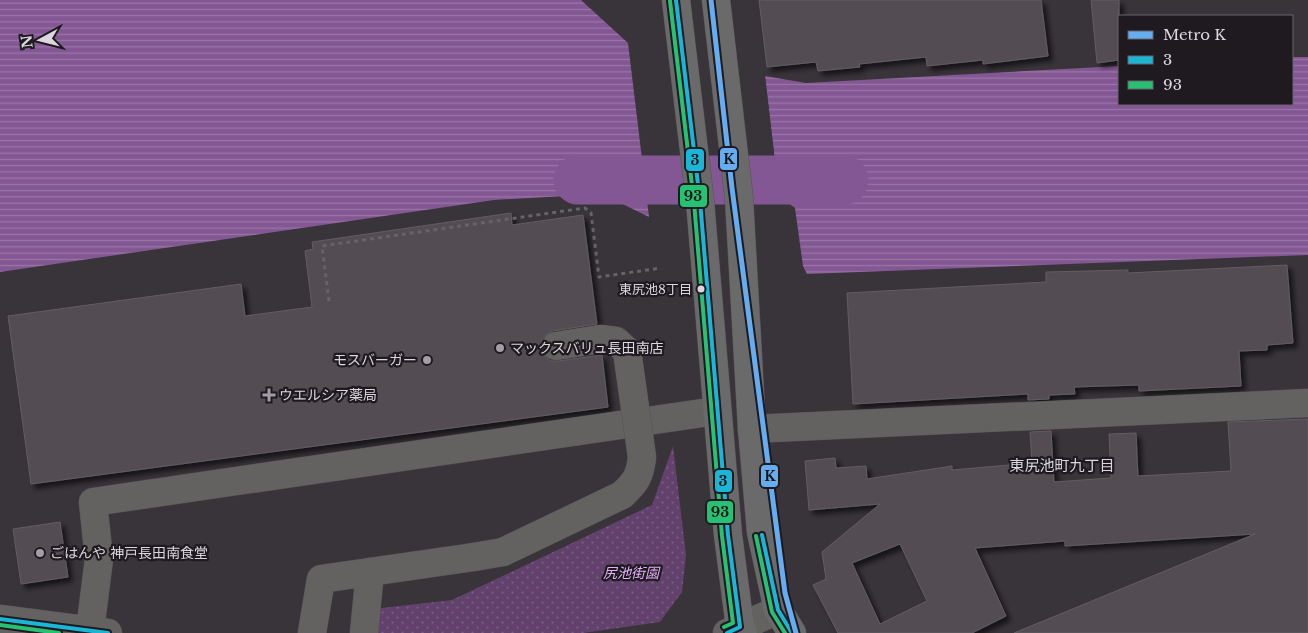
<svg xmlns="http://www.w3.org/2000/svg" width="1308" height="633" viewBox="0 0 1308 633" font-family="'Libre Baskerville','Noto Sans JP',serif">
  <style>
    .park { fill: url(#park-dots) }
    .water { fill: url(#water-rules) }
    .pier { fill: #39333a }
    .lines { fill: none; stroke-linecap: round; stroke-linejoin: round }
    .river { stroke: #835793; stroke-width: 49 }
    .building { fill: #524d53; stroke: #625d63; fill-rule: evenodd; filter: url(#shadow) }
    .minor-casing { stroke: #565157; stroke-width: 29 }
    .major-casing { stroke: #565157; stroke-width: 29 }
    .path { stroke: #656364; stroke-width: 3; stroke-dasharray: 4 4; stroke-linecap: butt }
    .minor { stroke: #636261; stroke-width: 28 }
    .major { stroke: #6b6a6a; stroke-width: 28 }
    .minor-bridge-casing { stroke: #565157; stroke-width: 29; stroke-linecap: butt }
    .minor-bridge { stroke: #636261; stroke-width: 28 }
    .bus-1-casing { stroke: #1e1a20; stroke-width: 8 }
    .bus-2-casing { stroke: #1e1a20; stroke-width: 8 }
    .bus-1 { stroke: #1ab6d8; stroke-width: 4 }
    .bus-2 { stroke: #26c172; stroke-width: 4 }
    .metro-1-casing { stroke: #1e1a20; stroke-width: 9 }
    .metro-1 { stroke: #65adf0; stroke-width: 5 }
    .bus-dot { fill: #dcd6de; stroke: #1e1a20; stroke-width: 2 }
    .poi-dot { fill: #a39da5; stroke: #1e1a20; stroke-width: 2 }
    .labels { text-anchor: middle; stroke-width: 4.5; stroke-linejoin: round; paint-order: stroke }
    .bus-label { font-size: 13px; fill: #dcd6de; stroke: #1e1a20; text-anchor: end }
    .poi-label { font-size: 14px; fill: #dcd6de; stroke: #1e1a20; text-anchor: start }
    .park-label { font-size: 14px; font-style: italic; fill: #e4b0f8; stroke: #1e1a20 }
    .neighbourhood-label { font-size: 15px; fill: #dcd6de; stroke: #1e1a20 }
    .line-badge { stroke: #1e1a20; stroke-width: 2 }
    .pale-badge-label { font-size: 14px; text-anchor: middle; font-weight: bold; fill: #111 }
  </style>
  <defs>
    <pattern id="park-dots" width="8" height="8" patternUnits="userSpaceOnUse" patternTransform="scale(1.25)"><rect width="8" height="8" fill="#62426d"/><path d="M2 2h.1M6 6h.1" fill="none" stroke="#785d81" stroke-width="1.8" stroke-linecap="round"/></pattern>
    <pattern id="water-rules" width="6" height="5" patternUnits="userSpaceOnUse" patternTransform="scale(1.25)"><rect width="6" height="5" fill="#835793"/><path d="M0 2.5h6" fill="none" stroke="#9a76a7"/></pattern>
    <filter id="shadow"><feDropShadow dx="4.5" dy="4.5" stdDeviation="2.5" flood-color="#0009"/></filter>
  </defs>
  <rect width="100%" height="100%" fill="#39333a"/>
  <polygon class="park" points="673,446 686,555 682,592 660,622 583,633 372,633 373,609 452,600 652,505"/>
  <g class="water">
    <polygon points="0,0 581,0 628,43 649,217 602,194 494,200 0,272"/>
    <polygon points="1292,57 1308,57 1308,255 807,274 803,266 795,208 779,196 765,76 806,83 1119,66 1119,104 1292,104"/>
  </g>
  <polygon class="pier" points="763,76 765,76 779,196 776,196"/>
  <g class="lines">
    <polyline class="river" points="578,180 844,180"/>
  </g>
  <g class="building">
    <polygon points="759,0 1041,0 1048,56 983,64 983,60 927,66 926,57 859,64 860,67 818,71 816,62 767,67"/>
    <polygon points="1091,0 1119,0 1119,60 1097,63"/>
    <polygon points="511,213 512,225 583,215 597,324 553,331 547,334 542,340 541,348 544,355 551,361 558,361 602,355 608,407 31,484 8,316 241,284 245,316 312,307 305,251 313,249 312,242"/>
    <polygon points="1287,265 1293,343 1267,345 1267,350 1239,351 1241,386 1139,391 1139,385 1074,387 1075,394 1049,395 1049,399 1028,400 1028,394 853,404 847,293 1046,282 1046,272 1128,270 1128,273"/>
    <path d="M1308,419V633H1014L1255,534L1065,546V541L975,548L1006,616L972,633H838L813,585L826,579L822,552L880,504L809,510L805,461L835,458L836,468L866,466L867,479L952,466V470L1032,463L1030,432L1051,431L1054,482L1111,478L1109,434L1136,433L1138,476L1231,471L1228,422ZM900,544L927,601L880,624L852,563Z"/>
    <polygon points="60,522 68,577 21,584 13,529"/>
  </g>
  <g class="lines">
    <defs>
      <g id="minor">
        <polyline points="556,346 600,339"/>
        <polyline points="752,429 1308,403"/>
        <polyline points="0,619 108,633"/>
        <polyline points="90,630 99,559 93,502 716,411"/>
        <polyline points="312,633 321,579 474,557"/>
        <polyline points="364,633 370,572"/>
        <polyline points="727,633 778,610"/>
      </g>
      <g id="major">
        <polyline points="676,0 700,201 728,535 740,627 743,633"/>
        <polyline points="716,0 739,198 752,429 761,532 778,610 792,633"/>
      </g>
    </defs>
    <use href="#minor" class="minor-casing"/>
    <use href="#major" class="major-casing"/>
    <polyline class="path" points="329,301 322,246 585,208 591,213 599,277 661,268"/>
    <use href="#minor" class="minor"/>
    <use href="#major" class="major"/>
    <defs>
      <path id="minor-bridge" d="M474,557L503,552L622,495C636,482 640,476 642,457L627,351L616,341L600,339"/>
    </defs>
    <use href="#minor-bridge" class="minor-bridge-casing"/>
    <use href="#minor-bridge" class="minor-bridge"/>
    <defs>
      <g id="bus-1">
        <polyline points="676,0 700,201 728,535 740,627 727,633"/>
        <polyline points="762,535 778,610 792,633"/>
        <polyline points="0,619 108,633"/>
      </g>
      <g id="bus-2">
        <polyline points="670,1 694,202 722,536 733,623 724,627"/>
        <polyline points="756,536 772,612 785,633"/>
        <polyline points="0,625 59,633"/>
      </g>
    </defs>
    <use href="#bus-1" class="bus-1-casing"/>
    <use href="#bus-2" class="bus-2-casing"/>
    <use href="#bus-1" class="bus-1"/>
    <use href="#bus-2" class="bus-2"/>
    <defs>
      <polyline id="metro-1" points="711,0 732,188 785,593 796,633"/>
    </defs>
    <use href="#metro-1" class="metro-1-casing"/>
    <use href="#metro-1" class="metro-1"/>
  </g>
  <circle class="bus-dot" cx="701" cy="289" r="4.5"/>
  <g class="poi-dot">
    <circle cx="500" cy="348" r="5"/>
    <circle cx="427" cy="360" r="5"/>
    <path d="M266.5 387.5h5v5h5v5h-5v5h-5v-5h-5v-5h5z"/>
    <circle cx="40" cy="553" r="5"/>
  </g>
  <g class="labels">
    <g class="bus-label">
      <text x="692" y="294">東尻池8丁目</text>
    </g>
    <g class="poi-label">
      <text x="510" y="353">マックスバリュ長田南店</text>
      <text x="417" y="365" text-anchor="end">モスバーガー</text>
      <text x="279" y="400">ウエルシア薬局</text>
      <text x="50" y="558">ごはんや 神戸長田南食堂</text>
    </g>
    <g class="park-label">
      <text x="631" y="578">尻池街園</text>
    </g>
    <g class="neighbourhood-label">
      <text x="1062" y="471">東尻池町九丁目</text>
    </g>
  </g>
  <g class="line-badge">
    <rect x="719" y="147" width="19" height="24" rx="5" fill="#65adf0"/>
    <rect x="685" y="148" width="20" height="24" rx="5" fill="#1ab6d8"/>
    <rect x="679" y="184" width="29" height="24" rx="5" fill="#26c172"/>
    <rect x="760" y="464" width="19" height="24" rx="5" fill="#65adf0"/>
    <rect x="714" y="469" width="19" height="24" rx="5" fill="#1ab6d8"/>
    <rect x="706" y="500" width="28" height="24" rx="5" fill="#26c172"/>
  </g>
  <g class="pale-badge-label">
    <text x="729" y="164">K</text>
    <text x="695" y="165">3</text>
    <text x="693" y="201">93</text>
    <text x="770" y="481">K</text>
    <text x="723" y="486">3</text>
    <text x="720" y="517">93</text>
  </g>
  <rect x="1118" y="15" width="175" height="90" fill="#1e1a20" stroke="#6a656c"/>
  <rect x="1128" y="31" width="25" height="8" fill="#65adf0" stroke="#6a656c"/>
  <text x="1163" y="40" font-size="15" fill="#dcd6de">Metro K</text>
  <rect x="1128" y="56" width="25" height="8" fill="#1ab6d8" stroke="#6a656c"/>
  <text x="1163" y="65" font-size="15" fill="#dcd6de">3</text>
  <rect x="1128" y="81" width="25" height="8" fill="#26c172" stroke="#6a656c"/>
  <text x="1163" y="90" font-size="15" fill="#dcd6de">93</text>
  <g transform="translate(40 40) rotate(263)" stroke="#1e1a20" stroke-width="4" paint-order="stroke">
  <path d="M0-4L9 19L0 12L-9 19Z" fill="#dcd6de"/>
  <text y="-8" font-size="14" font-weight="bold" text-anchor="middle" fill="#dcd6de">N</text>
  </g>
</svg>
